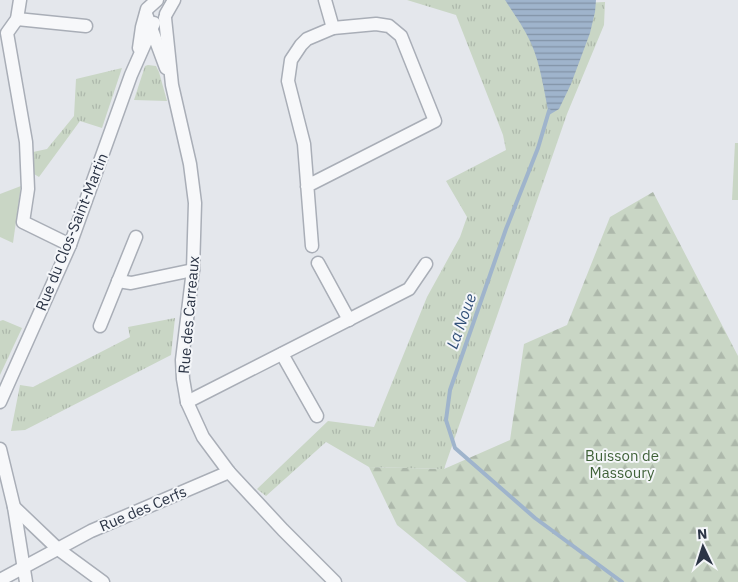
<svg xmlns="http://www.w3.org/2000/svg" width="738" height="582" viewBox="0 0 738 582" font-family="'IBM Plex Sans',sans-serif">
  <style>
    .grass { fill: #c9d6c5 }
    .forest { fill: url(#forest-firs) }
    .park { fill: url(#park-tufts) }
    .water { fill: url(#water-rules) }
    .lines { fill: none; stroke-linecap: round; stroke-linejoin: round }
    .stream { stroke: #9fb4cc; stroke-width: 4 }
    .minor-casing { stroke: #a9aeb7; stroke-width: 15 }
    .minor { stroke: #f7f8fa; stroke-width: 12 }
    .labels { text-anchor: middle; stroke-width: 4; stroke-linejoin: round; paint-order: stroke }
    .street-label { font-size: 15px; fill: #2b3445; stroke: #f4f6f9 }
    .park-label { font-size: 15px; fill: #3f6138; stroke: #f4f6f9 }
    .water-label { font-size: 16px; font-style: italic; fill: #34527a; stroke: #f4f6f9 }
  </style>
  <defs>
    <pattern id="forest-firs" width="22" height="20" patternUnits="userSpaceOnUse" patternTransform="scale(1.25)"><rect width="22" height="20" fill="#c9d6c5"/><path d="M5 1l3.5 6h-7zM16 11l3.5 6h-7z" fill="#adb8ab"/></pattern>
    <pattern id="park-tufts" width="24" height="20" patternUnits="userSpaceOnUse" patternTransform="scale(1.25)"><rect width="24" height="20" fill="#c9d6c5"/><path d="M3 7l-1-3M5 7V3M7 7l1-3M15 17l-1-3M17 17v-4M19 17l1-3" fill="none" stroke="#adb8ab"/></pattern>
    <pattern id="water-rules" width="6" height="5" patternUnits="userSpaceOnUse" patternTransform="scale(1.25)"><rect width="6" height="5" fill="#9fb4cc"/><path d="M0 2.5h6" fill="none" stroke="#8293a7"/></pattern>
  </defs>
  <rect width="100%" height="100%" fill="#e4e7ec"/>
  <g class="grass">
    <polygon points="735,143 738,143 738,200 732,200"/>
    <polygon points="21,186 13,243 0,237 0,194"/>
  </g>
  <polygon class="forest" points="653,192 738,356 738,582 467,582 397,525 369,467 444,469 510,440 524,344 567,325 610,217"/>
  <g class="park">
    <polygon points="407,0 515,0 582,3 605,2 604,25 567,114 444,469 369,467 326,442 266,496 257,489 328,421 374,427 427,297 460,237 467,217 446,181 506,150 503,135 456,15"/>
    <polygon points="148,65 156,66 159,72 167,101 134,100 145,66"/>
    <polygon points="122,68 102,128 80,121 39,177 34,174 33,152 47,149 74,116 76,79"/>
    <polygon points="175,318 171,355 25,430 11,431 20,385 33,387 130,337 128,327"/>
    <polygon points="3,320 22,328 0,375 0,321"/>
  </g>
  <path class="water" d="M505,0H596L595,12L590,33L571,84L559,109L549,115C544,91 541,66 531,43C524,28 514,14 505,0Z"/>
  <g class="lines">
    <polyline class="stream" points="549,111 538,148 506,229 450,390 446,420 455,448 535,518 622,582"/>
    <defs>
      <g id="minor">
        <polyline points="20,0 17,19 7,33 26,142 28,189 23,222 70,245"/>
        <polyline points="325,0 333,28"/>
        <polyline points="146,14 166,68"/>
        <polyline points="166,14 174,0"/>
        <polyline points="165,18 172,85 190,164 195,203 193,270 182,360 183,379 187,402 203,437 229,472 283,530 335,582"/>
        <polyline points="17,19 86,26"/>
        <polyline points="139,48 142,27 147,9 157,0"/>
        <polyline points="307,186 435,121 401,36 389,26 376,24 333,28 307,39 301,45 291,60 288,81 304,144 312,246"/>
        <polyline points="318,263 349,320"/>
        <polyline points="118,281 131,283 193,270"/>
        <polyline points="100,326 136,237"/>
        <polyline points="282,354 317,416"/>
        <polyline points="0,402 70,245 131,75 154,23"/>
        <polyline points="187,402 409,289 426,264"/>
        <polyline points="0,449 14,507 26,582"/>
        <polyline points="14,507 58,549 103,582"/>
        <polyline points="0,580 91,531 229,472"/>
      </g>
    </defs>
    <use href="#minor" class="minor-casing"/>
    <use href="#minor" class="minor"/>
  </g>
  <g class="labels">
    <g class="street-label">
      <text transform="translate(72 232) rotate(-68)" y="5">Rue du Clos-Saint-Martin</text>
      <text transform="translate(189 315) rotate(-85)" y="5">Rue des Carreaux</text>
      <text transform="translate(143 509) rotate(-23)" y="5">Rue des Cerfs</text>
    </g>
    <g class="park-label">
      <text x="622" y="461">Buisson de<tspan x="622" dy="17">Massoury</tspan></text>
    </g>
    <g class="water-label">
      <text transform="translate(461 321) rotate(-70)" y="6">La Noue</text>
    </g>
  </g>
  <g transform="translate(703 547) rotate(356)" stroke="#f4f6f9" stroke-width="4" paint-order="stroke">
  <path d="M0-4L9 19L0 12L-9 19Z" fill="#2b3445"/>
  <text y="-8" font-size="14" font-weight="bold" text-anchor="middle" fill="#2b3445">N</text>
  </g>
</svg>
